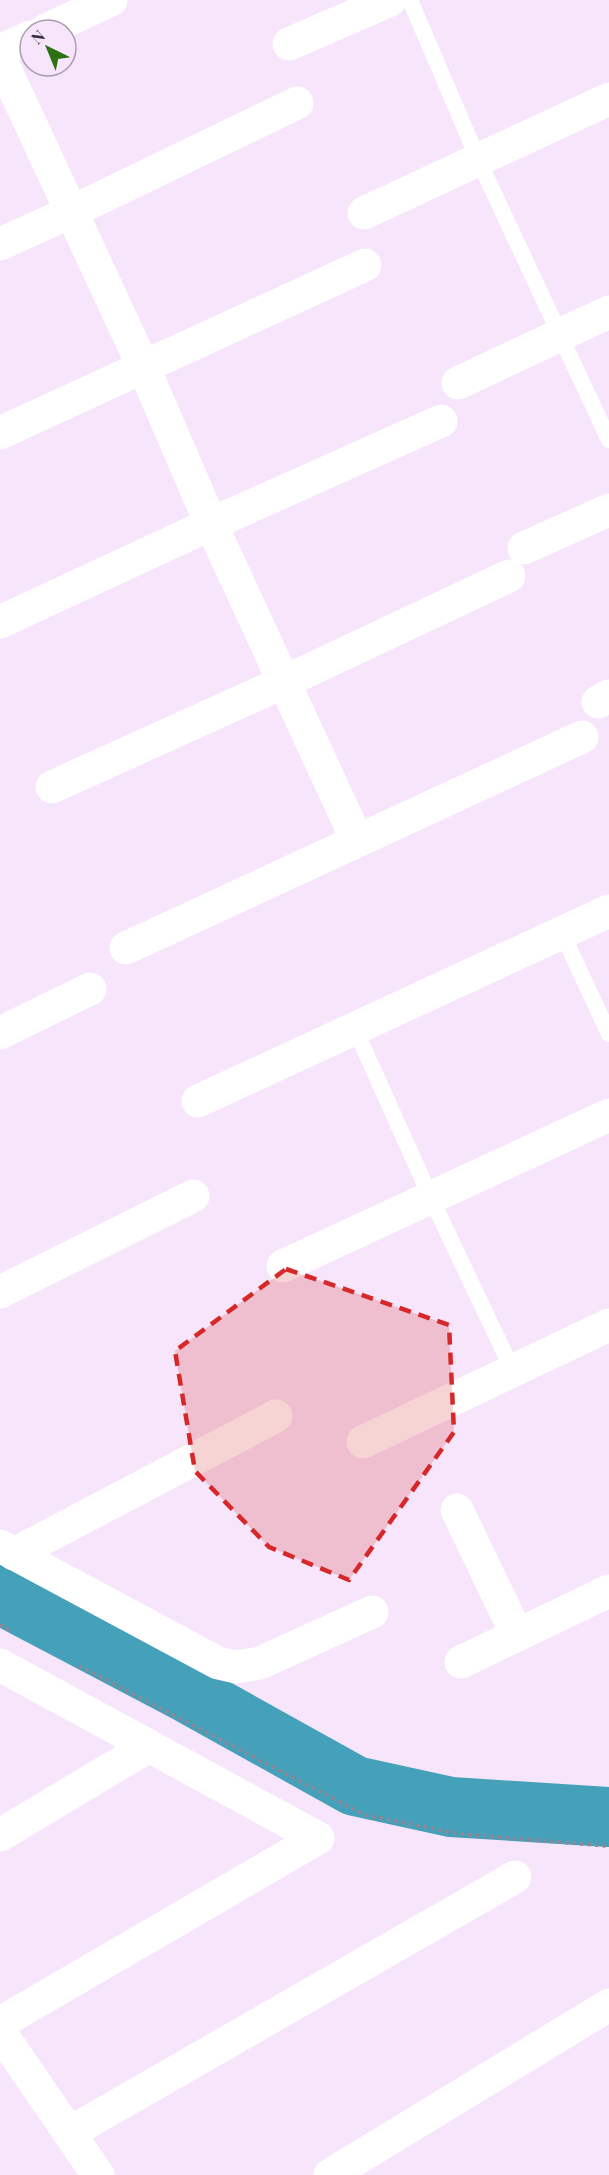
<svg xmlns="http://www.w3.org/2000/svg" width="609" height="2175" viewBox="0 0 609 2175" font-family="'Playfair Display',serif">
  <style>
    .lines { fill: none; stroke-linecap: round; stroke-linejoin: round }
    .river { stroke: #45a0b9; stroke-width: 60 }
    .path { stroke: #928696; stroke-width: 4; stroke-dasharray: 3 4.5; stroke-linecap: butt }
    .service { stroke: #fff; stroke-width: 16 }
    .minor { stroke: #fff; stroke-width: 33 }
    .marked { fill: #d62828; fill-opacity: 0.2; stroke: #d62828; stroke-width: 4.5; stroke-dasharray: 12 8; stroke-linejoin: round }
  </style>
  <rect width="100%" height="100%" fill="#f6e5fb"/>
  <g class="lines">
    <polyline class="river" points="0,1594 188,1693 355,1786 451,1807 609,1817"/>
    <g class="path">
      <polyline points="0,1625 13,1632"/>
      <polyline points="79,1666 365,1815 460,1834 609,1846"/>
    </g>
    <g class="service">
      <polyline points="410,0 478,159 609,440"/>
      <polyline points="562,933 609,1034"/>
      <polyline points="355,1029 431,1198 513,1371"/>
    </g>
    <g class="minor">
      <polyline points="46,30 111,0"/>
      <polyline points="289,44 390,0"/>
      <polyline points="0,51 30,37"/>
      <polyline points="0,58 143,366 211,524 357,840"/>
      <polyline points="364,213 609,99"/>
      <polyline points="0,244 71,212 297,103"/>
      <polyline points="458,383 609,312"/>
      <polyline points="0,433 365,265"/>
      <polyline points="524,548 609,510"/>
      <polyline points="0,622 211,524 441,421"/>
      <polyline points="598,702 609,696"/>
      <polyline points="52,787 284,682 509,576"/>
      <polyline points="126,948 582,737"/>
      <polyline points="0,1033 90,989"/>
      <polyline points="198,1101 609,911"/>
      <polyline points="283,1266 609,1115"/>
      <polyline points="0,1292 193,1196"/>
      <polyline points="363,1442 609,1325"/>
      <polyline points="457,1510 517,1635"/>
      <polyline points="0,1546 218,1663 236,1667 260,1663 372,1612"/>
      <polyline points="14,1554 276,1416"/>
      <polyline points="461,1662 609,1591"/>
      <polyline points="0,1665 318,1838 0,2023"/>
      <polyline points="0,1835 149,1746"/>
      <polyline points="0,2032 98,2175"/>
      <polyline points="69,2133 515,1877"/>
      <polyline points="330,2175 609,2005"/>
    </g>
  </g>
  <path class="marked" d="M286,1269L449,1325L454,1432L349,1580L269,1547L195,1471L175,1351Z"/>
  <g transform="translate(48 48) rotate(317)"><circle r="28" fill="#f6e5fb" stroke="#a99cad" stroke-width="1.5"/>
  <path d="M0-4.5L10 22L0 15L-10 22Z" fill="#2d7210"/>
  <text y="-9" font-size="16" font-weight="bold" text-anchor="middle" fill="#362e39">N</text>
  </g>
</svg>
